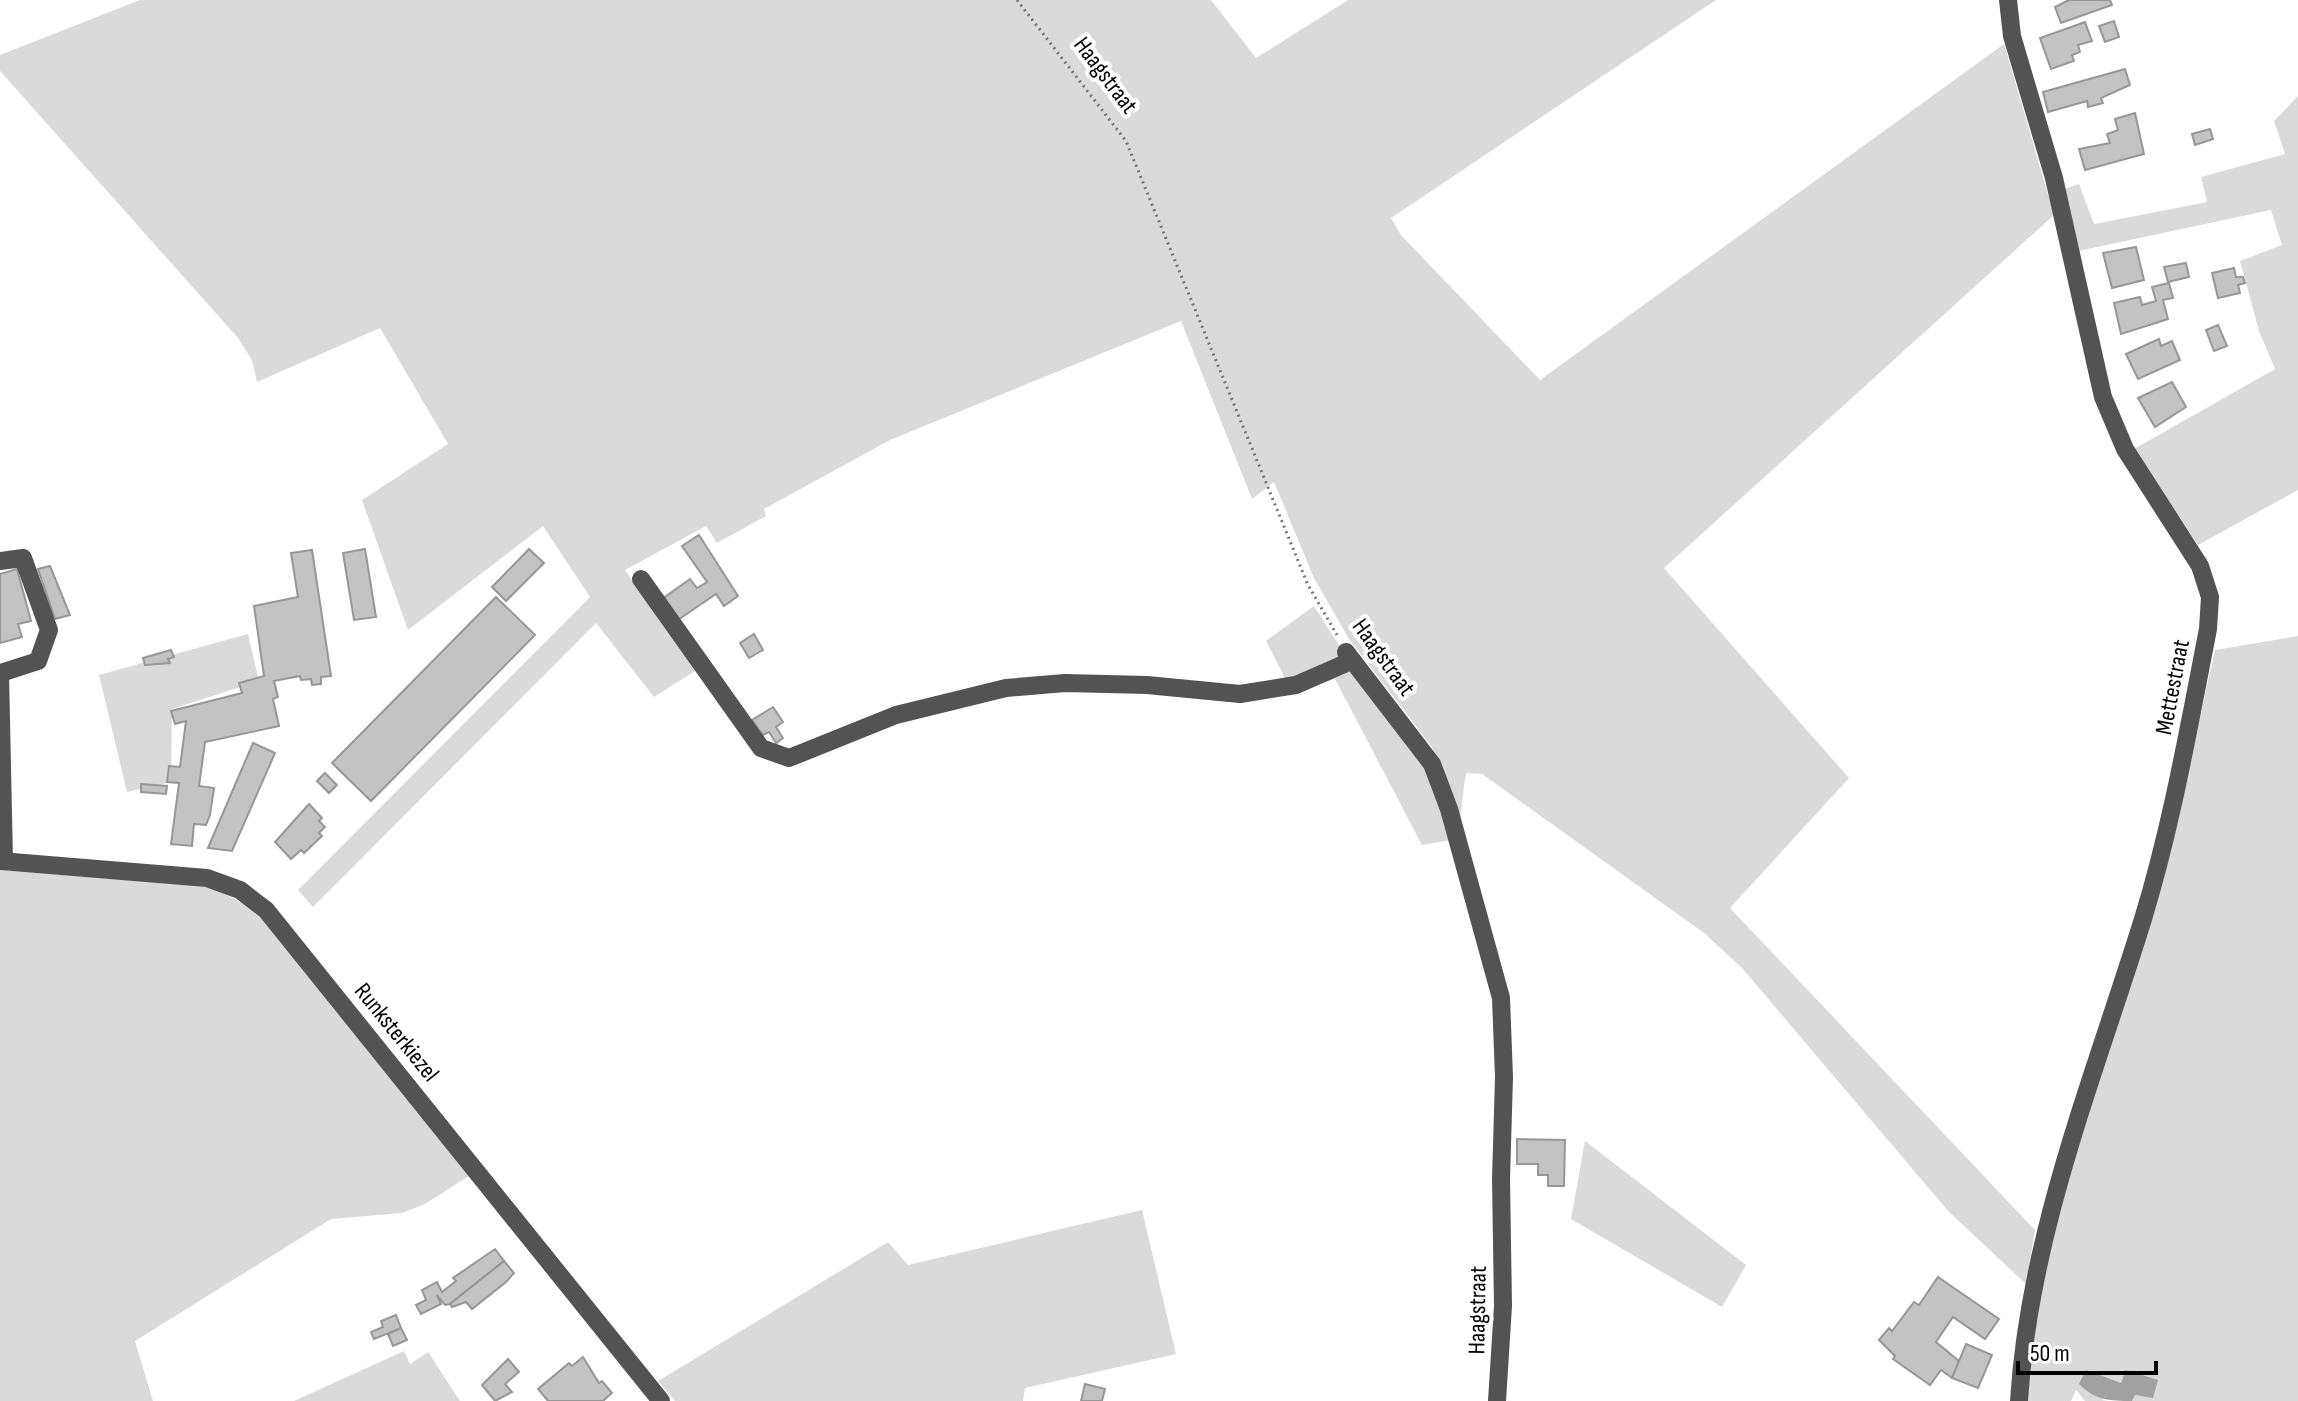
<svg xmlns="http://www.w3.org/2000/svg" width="2298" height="1401" viewBox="0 0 2298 1401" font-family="'Sofia Sans Condensed',sans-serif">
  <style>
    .green { fill: #dadada }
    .water { fill: #a1a1a1 }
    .building { fill: #c3c3c3; stroke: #979797; stroke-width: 2 }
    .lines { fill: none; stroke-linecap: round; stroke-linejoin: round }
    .path { stroke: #757575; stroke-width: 3; stroke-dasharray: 2 4; stroke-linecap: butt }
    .minor { stroke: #535353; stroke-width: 18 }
    .labels { text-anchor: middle; stroke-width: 8; stroke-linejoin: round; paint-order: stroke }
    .street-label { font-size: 24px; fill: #000; stroke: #fff }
  </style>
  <rect width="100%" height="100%" fill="#fff"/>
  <g class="green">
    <polygon points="140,0 1211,0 1256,58 1348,0 1716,0 1391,218 1401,235 1540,380 2004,44 2054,215 1664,568 1849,778 1730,908 2035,1230 2026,1284 1949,1212 1742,968 1704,933 1482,774 1467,773 1465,778 1460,822 1432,747 1349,639 1314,578 1274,482 1252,499 1181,321 890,440 764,509 766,516 717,543 706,526 625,570 695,671 654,697 596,623 313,907 298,890 590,597 543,526 408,630 362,500 448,444 380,328 257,382 252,360 238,338 0,71 0,55"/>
    <polygon points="2298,96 2298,490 2198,545 2134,449 2275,369 2259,331 2240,261 2282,245 2271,210 2078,251 2062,190 2079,184 2094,224 2207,202 2201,177 2285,154 2274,121"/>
    <polygon points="1314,606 1360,678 1423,757 1452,840 1422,845 1335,679 1292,692 1266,641"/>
    <polygon points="248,634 259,681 172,709 171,782 127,792 99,675"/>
    <path d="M2298,636V1401H2132L2135,1394L2122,1383L2102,1400L2108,1401H2085L2076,1390L2071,1401H2026C2037,1245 2092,1098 2142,951C2175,854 2192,750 2215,650Z"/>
    <polygon points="0,870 211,887 252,908 281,936 469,1176 425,1204 402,1213 331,1219 135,1341 153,1401 0,1401"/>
    <polygon points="1585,1141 1746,1265 1722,1307 1571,1219"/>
    <polygon points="1142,1210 1176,1354 1025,1388 1023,1401 675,1401 658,1381 888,1242 908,1265"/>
    <polygon points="404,1351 410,1364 428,1352 460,1401 294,1401"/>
  </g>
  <path class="water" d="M2086,1370L2121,1383L2126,1370L2158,1380L2153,1398L2135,1395L2132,1401C2109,1401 2095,1400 2079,1384Z"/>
  <g class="building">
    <polygon points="2069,0 2110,0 2112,5 2061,23 2055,7"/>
    <polygon points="2114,21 2119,37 2105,42 2099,26"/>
    <polygon points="2085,22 2092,41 2078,45 2080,52 2072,55 2074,61 2051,69 2040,38"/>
    <polygon points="2125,69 2130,85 2101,98 2103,103 2088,107 2087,101 2048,112 2043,92"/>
    <polygon points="2135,113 2144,154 2085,170 2079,149 2110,143 2107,134 2118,130 2115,119"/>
    <polygon points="2210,129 2213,139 2195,145 2192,134"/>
    <polygon points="2136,247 2144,280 2112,288 2103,253"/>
    <polygon points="2186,263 2189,277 2168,282 2164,267"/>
    <polygon points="2234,268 2236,277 2243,277 2245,283 2238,285 2240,293 2218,298 2212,273"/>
    <polygon points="2169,283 2173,298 2163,300 2168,319 2121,334 2114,303 2140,297 2142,305 2156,301 2152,287"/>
    <polygon points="2218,325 2227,346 2214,351 2206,330"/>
    <polygon points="2159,339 2161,346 2172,341 2180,360 2138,379 2126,354"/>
    <polygon points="2172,382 2186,407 2155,427 2138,398"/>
    <polygon points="699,535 738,596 724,606 716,594 678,620 662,599 690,579 697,588 707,582 682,546"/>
    <polygon points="365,549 376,617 354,620 343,553"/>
    <polygon points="529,549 544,563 506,601 492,587"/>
    <polygon points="312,550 331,676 321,677 321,684 312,685 311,679 301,680 300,676 274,681 278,697 273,699 279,726 205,742 199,786 214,788 210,815 206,825 194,824 192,846 171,844 179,783 167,782 169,766 180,767 186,721 175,724 171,711 242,693 239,683 264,676 254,606 298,597 291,553"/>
    <polygon points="50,566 70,615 55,619 38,569"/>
    <polygon points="17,569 31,621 18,624 22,637 0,643 0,574"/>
    <polygon points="496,597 535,635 371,801 332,763"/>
    <polygon points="754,634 763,650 749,658 740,643"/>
    <polygon points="171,650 174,657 168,659 170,663 145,665 143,658"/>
    <polygon points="773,707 783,722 776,727 783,738 776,743 769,732 763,735 752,720"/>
    <polygon points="253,743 275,753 232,851 208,848"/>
    <polygon points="325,773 337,785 329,793 317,781"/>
    <polygon points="141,784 167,786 166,794 141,792"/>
    <polygon points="309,804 322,818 319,821 325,827 319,833 322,836 304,853 301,850 291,859 275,842"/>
    <polygon points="1517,1139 1565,1140 1564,1186 1548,1186 1548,1175 1538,1175 1538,1164 1517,1164"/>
    <polygon points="495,1249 504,1261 450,1304 445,1305 437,1295 441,1304 421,1314 416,1305 426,1300 422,1290 437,1282 442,1292 456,1281 453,1278"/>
    <polygon points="504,1261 514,1273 506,1282 472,1309 466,1302 452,1307 450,1304"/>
    <polygon points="1938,1277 1999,1319 1985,1339 1953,1317 1936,1342 1959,1361 1952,1378 1941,1370 1930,1385 1893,1359 1895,1356 1879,1340 1889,1328 1892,1331 1914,1302 1919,1305"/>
    <polygon points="396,1315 401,1328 374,1339 371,1332 383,1327 381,1321"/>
    <polygon points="401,1328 407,1340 393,1346 388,1334"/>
    <polygon points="1966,1344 1992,1355 1978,1388 1952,1378"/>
    <polygon points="583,1357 599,1383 602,1381 612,1393 603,1401 548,1401 538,1389 569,1363 572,1366"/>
    <polygon points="508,1359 519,1372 505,1384 512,1392 495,1401 482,1385"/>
    <polygon points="1085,1384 1105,1389 1102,1401 1081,1401"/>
  </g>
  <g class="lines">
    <polyline class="path" points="1017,0 1126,141 1308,585 1337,635"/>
    <g class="minor">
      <path d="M2008,0L2012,36L2054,178L2103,397L2125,449L2200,566L2210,597L2208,629C2189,726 2172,824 2143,919C2094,1077 2029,1235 2019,1401"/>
      <polyline points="0,561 23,558 49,630 38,661 1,673"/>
      <polyline points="641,579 761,748 789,758 896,715 1006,688 1065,683 1147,685 1240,694 1296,685 1351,661"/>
      <polyline points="1346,652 1432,764 1449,809 1501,998 1504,1077 1501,1179 1503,1306 1497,1401"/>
      <polyline points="0,673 4,861"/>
      <polyline points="0,861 207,878 240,890 266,910 661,1401"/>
    </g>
  </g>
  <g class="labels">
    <g class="street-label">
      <text transform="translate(1106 75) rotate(53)" y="8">Haagstraat</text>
      <text transform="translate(1384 657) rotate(54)" y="8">Haagstraat</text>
      <text transform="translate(2172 687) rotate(-79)" y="8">Mettestraat</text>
      <text transform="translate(397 1032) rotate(51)" y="8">Runksterkiezel</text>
      <text transform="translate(1477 1310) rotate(-89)" y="8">Haagstraat</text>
    </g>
  </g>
  <path d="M2018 1361v12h138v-12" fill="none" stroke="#000000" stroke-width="4"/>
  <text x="2030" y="1361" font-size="24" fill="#000000" stroke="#ffffff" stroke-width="6" paint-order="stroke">50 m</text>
</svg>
